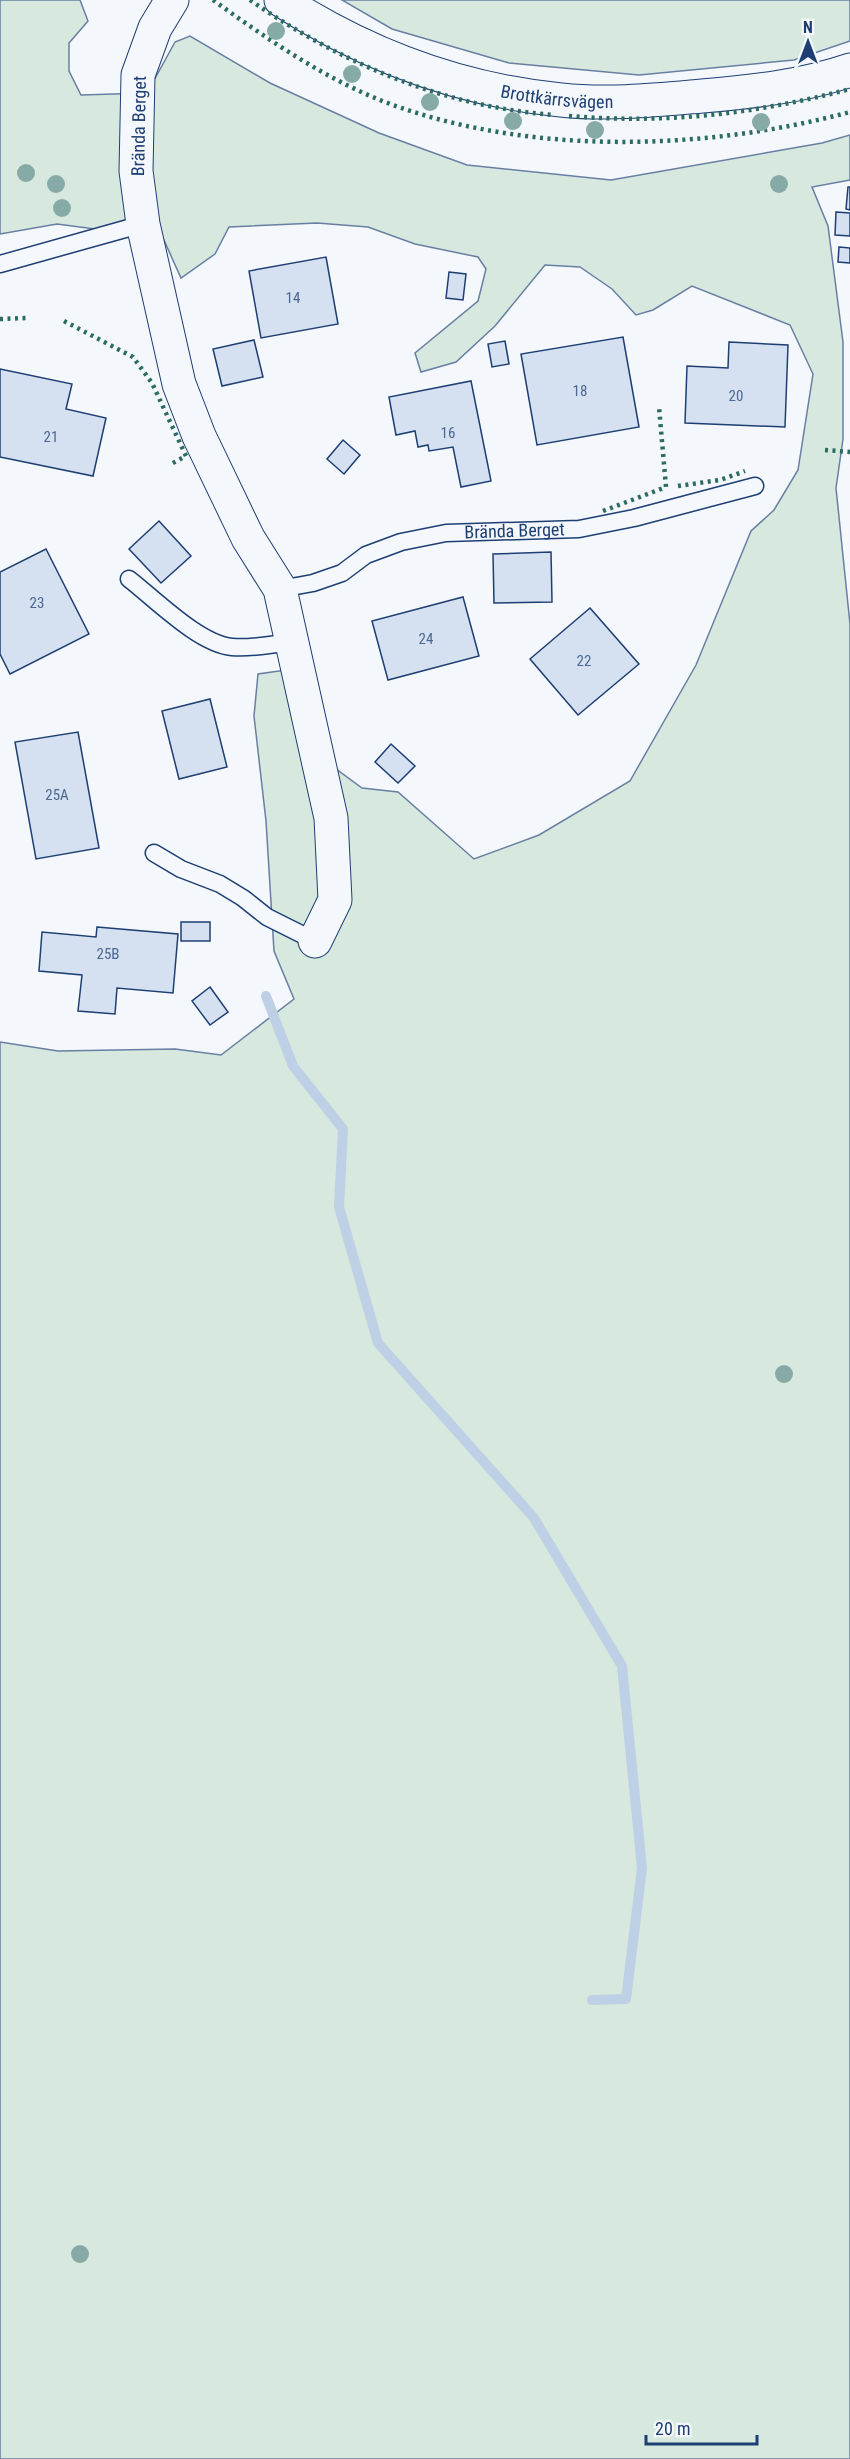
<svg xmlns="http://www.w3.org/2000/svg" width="850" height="2459" viewBox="0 0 850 2459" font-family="'Roboto Condensed',sans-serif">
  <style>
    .green { fill: #d7e8df; stroke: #687fa3; stroke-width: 1.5 }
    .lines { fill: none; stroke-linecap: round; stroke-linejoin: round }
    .stream { stroke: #bed0e5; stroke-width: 10 }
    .building { fill: #d5e0f0; stroke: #1d3f73; stroke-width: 1.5 }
    .lane-casing { stroke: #1d3f73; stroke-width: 19 }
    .street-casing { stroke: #1d3f73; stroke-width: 35 }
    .secondary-casing { stroke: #1d3f73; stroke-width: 35 }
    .lane { stroke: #f4f7fb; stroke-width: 16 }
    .street { stroke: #f4f7fb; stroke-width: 33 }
    .secondary { stroke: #f4f7fb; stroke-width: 33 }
    .hedge { stroke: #2c6c60; stroke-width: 4.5; stroke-dasharray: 3 4.5; stroke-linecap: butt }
    .tree { fill: #86aba6 }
    .labels { text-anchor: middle; stroke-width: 4.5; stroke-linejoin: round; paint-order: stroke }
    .number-label { font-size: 15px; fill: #4b6792 }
    .street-label { font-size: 18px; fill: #1d3f73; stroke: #f4f7fb }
  </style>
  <rect width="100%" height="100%" fill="#f4f7fb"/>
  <g class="green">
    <polygon points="0,0 80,0 88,21 69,43 69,71 81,95 147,93 175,42 190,36 270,83 379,133 467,165 611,180 822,143 850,135 850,180 812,187 828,226 843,342 843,439 836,488 850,624 850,2459 0,2459 0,1042 58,1051 175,1049 221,1055 294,999 274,951 266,821 254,716 258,674 293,669 305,746 362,788 398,792 474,859 539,835 630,781 696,665 751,531 774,510 798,470 813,374 790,325 692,286 653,310 636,315 612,289 580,267 545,265 495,326 456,362 421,372 415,353 478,301 486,269 478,257 415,244 368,227 317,223 229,227 215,254 181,278 163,238 57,224 0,234"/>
    <polygon points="342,0 850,0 850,41 794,60 639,75 509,63 392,29"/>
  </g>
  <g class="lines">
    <polyline class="stream" points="266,996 293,1066 343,1129 339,1207 378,1343 534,1518 622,1666 642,1868 626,1999 592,2000"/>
  </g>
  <g class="building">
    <polygon points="848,187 850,187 850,210 846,209"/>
    <polygon points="836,212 850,213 850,236 835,235"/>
    <polygon points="839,247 850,248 850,263 838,262"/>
    <polygon points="326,257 338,324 261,338 249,271"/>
    <polygon points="449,272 466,274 463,300 446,298"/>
    <polygon points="623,337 639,427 537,445 521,354"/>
    <polygon points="254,340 263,377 222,386 213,349"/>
    <polygon points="505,341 509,364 492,367 488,344"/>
    <polygon points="729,342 788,345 785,427 685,423 687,366 728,368"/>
    <polygon points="0,369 72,384 66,409 106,418 93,476 0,457"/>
    <polygon points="471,381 491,481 461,487 453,447 429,451 428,445 418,447 415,431 396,435 389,397"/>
    <polygon points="343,440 360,455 344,474 327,459"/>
    <polygon points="159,521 191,556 161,583 129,549"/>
    <polygon points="46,549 89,634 10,674 0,654 0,572"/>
    <polygon points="551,552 552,602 494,603 493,554"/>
    <polygon points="463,597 479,656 388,680 372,621"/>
    <polygon points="590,608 639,664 578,715 530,659"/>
    <polygon points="210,699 227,767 179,779 162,711"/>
    <polygon points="78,732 99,848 36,859 15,742"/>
    <polygon points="391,744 415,766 398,783 375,762"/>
    <rect x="181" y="922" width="29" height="19"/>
    <polygon points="97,927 178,934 173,993 117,988 115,1014 78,1011 82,975 39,971 42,932 96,937"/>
    <polygon points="210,987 228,1012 210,1025 192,1001"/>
  </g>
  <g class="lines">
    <defs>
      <g id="lane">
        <polyline points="0,264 143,224"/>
        <path d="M129,579C155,599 199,644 232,647C252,649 272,644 292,642"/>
        <path id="s1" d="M280,589L313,583L342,573L366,555L401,542L446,533L579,529L634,518L755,486"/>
        <polyline points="154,853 181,869 220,884 243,898 267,917 315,941"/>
      </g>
      <polyline id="street" points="172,0 155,28 138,75 136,171 143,224 179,384 199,436 248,538 280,589 331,818 335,900 315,941"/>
      <g id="secondary">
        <path id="s2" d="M281,0C366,55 460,90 561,100C608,105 656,100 702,96C752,92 803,86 850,70"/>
      </g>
    </defs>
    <use href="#lane" class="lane-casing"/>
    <use href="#street" class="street-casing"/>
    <use href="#secondary" class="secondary-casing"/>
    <use href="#lane" class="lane"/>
    <use href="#street" class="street"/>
    <use href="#secondary" class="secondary"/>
    <g class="hedge">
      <path d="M213,0C266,38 323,78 385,102C527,156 705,151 850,112"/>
      <path d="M250,0C341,63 443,107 555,115"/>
      <path d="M569,116C667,124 755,114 850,89"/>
      <polyline points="0,319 27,318"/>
      <polyline points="64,321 133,357 152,383 186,456 171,464"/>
      <polyline points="825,450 850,452"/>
      <polyline points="678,486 720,480 745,471"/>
      <polyline points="603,511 666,487 659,407"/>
    </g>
  </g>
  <g class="tree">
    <circle cx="276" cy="31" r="9"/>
    <circle cx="352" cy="74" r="9"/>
    <circle cx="430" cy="102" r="9"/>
    <circle cx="513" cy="121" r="9"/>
    <circle cx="761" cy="122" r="9"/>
    <circle cx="595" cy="130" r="9"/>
    <circle cx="26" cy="173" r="9"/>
    <circle cx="56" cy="184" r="9"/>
    <circle cx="779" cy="184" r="9"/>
    <circle cx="62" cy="208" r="9"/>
    <circle cx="784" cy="1374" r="9"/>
    <circle cx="80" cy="2254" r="9"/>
  </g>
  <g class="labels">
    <g class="number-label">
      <text x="293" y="303">14</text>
      <text x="580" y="396">18</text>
      <text x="736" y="401">20</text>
      <text x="448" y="438">16</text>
      <text x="51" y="442">21</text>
      <text x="37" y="608">23</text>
      <text x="426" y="644">24</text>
      <text x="584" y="666">22</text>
      <text x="57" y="800">25A</text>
      <text x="108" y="959">25B</text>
    </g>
    <g class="street-label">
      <text dy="6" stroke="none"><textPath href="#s2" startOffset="296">Brottkärrsvägen</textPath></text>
      <text transform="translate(139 126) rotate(-89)" y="6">Brända Berget</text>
      <text dy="6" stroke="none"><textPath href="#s1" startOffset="246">Brända Berget</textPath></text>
    </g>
  </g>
  <g transform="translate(808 42)" stroke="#f4f7fb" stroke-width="4.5" paint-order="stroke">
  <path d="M0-4.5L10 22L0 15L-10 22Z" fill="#1d3f73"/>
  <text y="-9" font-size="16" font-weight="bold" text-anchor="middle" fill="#1d3f73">N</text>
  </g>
  <path d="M646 2435v9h111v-9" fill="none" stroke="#1d3f73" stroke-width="3"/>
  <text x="655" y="2435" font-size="18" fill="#1d3f73" stroke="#f4f7fb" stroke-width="4.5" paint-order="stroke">20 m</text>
</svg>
